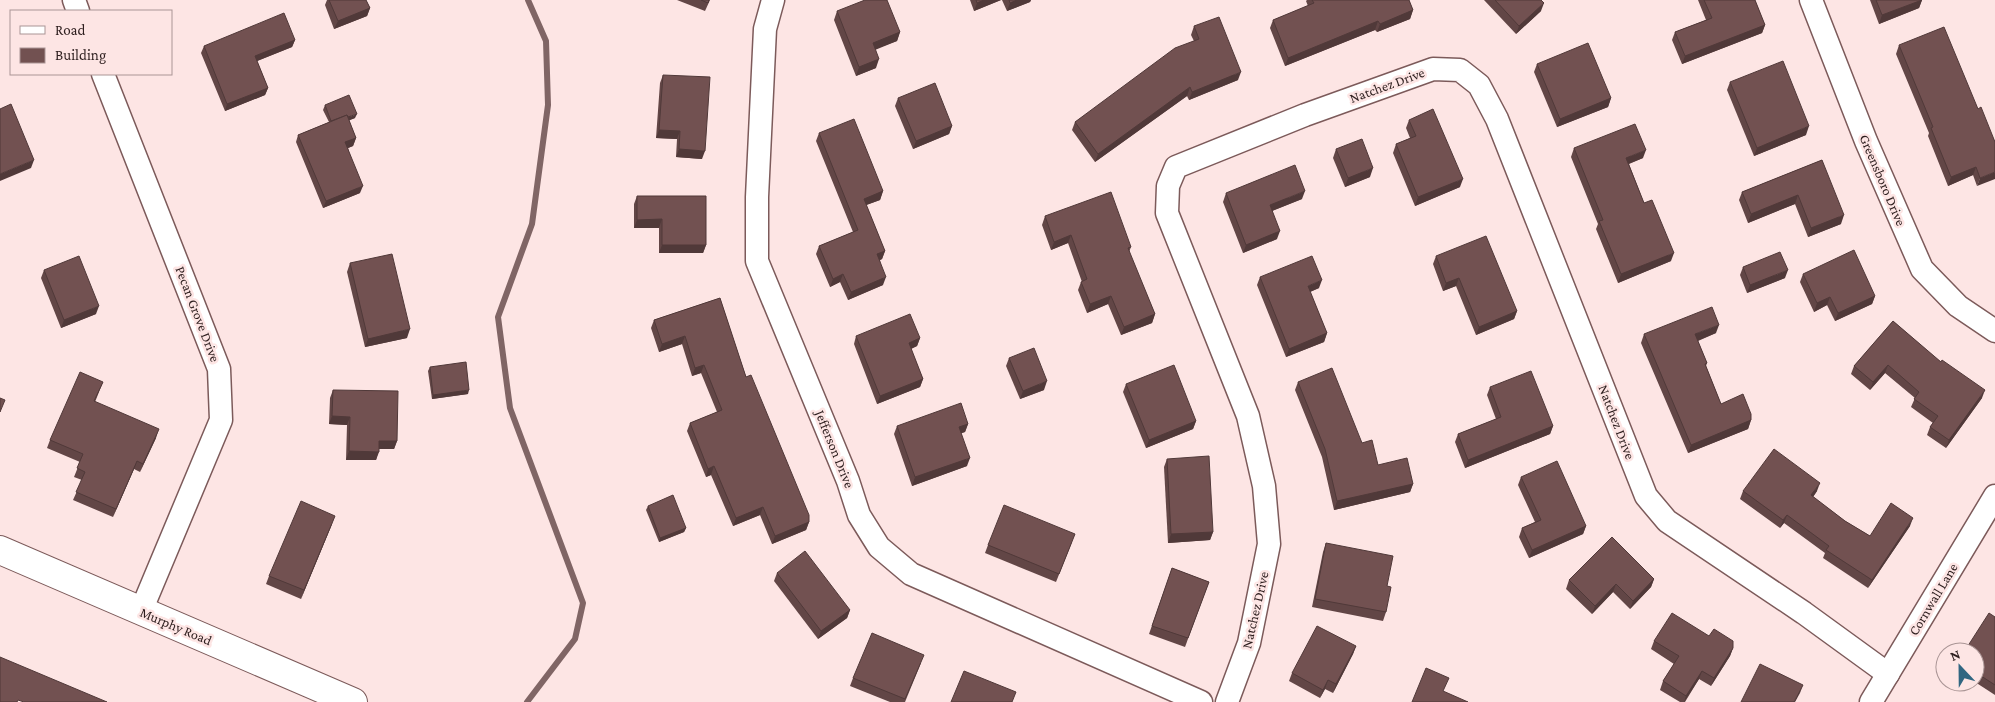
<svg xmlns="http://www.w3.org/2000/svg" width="1995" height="702" viewBox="0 0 1995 702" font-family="'Crimson Pro',serif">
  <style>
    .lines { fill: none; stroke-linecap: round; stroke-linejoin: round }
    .stream { stroke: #806565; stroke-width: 6 }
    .street-casing { stroke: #7c5a5a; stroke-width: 25 }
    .secondary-casing { stroke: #7c5a5a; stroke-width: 30 }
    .street { stroke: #fff; stroke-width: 22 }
    .secondary { stroke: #fff; stroke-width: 28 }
    .wall { fill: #624646 }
    .shaded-wall { fill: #503939 }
    .building { fill: #725151; stroke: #503939 }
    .labels { text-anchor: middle; stroke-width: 5; stroke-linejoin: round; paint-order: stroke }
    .street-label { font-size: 14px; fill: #2d1e1e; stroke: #fde5e4 }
  </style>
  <rect width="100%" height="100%" fill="#fde5e4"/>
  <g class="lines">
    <polyline class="stream" points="527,702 575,639 583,603 510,408 498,317 532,224 548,105 546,41 528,0"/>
    <defs>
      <g id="street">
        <polyline points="74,0 78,11"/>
        <polyline points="773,0 765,29 757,197 757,261 848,481 859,515 879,547 911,574 1201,702"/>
        <polyline points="1811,0 1866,141 1922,269 1958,306 1995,331"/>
        <polyline points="103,74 219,369 221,420 141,611"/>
        <polyline points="1227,702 1249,643 1269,544 1264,486 1248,416 1167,213 1168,186 1176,167 1305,115 1433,69 1460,70 1479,85 1497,119 1646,496 1667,521 1804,613 1888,674"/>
        <polyline points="1871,702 1995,496"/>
      </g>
      <polyline id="secondary" points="0,550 353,702"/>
    </defs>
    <use href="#street" class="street-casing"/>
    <use href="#secondary" class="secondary-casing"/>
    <use href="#street" class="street"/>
    <use href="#secondary" class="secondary"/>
  </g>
  <g class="wall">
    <polygon points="327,0 366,0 370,8 367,16 334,29 325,5"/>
    <polygon points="677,0 710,0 705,11"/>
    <polygon points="970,0 1001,0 974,11"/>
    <polygon points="1002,0 1031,0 1030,2 1007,11"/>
    <polygon points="1307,0 1409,0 1413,10 1410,19 1377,32 1375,30 1285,66 1270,28 1273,20 1308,6 1306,1"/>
    <polygon points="1484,0 1541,0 1541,11 1516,34"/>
    <polygon points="1698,0 1755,0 1765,25 1762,33 1682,64 1672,40 1675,32 1706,20"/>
    <polygon points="1870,0 1922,0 1919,8 1879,24"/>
    <polygon points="837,11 900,32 897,41 875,49 876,68 856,76 834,20"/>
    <polygon points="1194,26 1238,80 1189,100 1187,96 1095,162 1072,130 1075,122 1194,41 1191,35"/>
    <polygon points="295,40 292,47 257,61 268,88 265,95 225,111 201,53 204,46"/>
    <polygon points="1899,45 1978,109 1995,142 1977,186 1973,175 1948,186 1928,136 1929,133 1896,54"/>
    <polygon points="1537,64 1611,98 1608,107 1557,127 1534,72"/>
    <polygon points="663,75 702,159 676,157 677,139 656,138 660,83"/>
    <polygon points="1730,82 1806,135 1754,156 1727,90"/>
    <polygon points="898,98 952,126 949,134 913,149 895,106"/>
    <polygon points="325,105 355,118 349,120 356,138 353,146 348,148 360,193 323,208 296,142 298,135 329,122 323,110"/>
    <polygon points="1409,120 1460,187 1415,206 1393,153 1396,144 1410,138 1406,128"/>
    <polygon points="819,133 883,191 880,200 866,205 885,251 882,259 880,260 883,285 848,300 840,282 830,287 816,254 819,246 853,232 816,141"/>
    <polygon points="1574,148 1643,158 1629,164 1644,203 1671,261 1618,283 1596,229 1598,224 1571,157"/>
    <polygon points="1336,149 1370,177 1345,187 1333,158"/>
    <polygon points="1822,160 1841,224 1808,237 1795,204 1748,223 1739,200 1742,192"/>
    <polygon points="1226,193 1302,199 1272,211 1277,239 1243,253 1223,202"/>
    <polygon points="637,196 706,245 703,253 659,253 659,228 634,228 634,204"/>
    <polygon points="1045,216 1131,247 1129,252 1155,314 1152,323 1121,335 1108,304 1087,313 1078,290 1081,282 1082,282 1068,243 1051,250 1042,225"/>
    <polygon points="1436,256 1517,311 1514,319 1476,335 1456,286 1443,291 1433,264"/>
    <polygon points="350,263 407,338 365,347 347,272"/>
    <polygon points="1743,267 1785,278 1747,293 1740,275"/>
    <polygon points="44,270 96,314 61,328 41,278"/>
    <polygon points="1803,274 1875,296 1872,304 1835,321 1827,305 1814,312 1800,282"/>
    <polygon points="1260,277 1319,288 1310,292 1327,333 1324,342 1286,357 1257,285"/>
    <polygon points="720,298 746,377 809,522 806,530 772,544 760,515 733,526 711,475 706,477 687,431 690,423 717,412 701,373 692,376 682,344 659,352 651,328 654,320"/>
    <polygon points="1893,321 1982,398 1946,448 1927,435 1930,427 1933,423 1911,407 1915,398 1885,373 1870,390 1851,374 1854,366"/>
    <polygon points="1716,333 1698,341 1707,363 1706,366 1721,404 1751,420 1748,429 1688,453 1641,343 1644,334"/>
    <polygon points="856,336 920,338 917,346 911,349 923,379 920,387 877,404 854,344"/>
    <polygon points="1009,358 1044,390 1020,399 1006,366"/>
    <polygon points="430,367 468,394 432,399 428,371"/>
    <polygon points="103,382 95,402 156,438 140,472 134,469 113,517 73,500 82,480 74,477 80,462 47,448 50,440"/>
    <polygon points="1298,382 1362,443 1378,465 1413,484 1410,492 1334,510 1322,457 1295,390"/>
    <polygon points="1126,384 1196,421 1193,429 1146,448 1123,392"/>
    <polygon points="1490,387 1553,426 1550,434 1465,468 1455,442 1458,434 1496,419 1487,395"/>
    <polygon points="333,390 397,441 394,449 379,449 376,460 346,460 347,425 329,424 330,398"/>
    <polygon points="968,424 965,432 961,433 967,466 912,486 894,434 897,426"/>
    <polygon points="1167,459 1213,532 1210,540 1168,543 1164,467"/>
    <polygon points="1521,477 1586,526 1583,534 1529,558 1519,537 1522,528 1535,522 1518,485"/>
    <polygon points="1743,491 1817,491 1813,497 1845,521 1870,536 1910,526 1868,588 1823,558 1825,553 1784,523 1780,528 1740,499"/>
    <polygon points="648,506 686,528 684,532 659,542 646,510"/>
    <polygon points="332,524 301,599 266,584 269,576"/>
    <polygon points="1072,542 1056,582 985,553 988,545"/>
    <polygon points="1326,543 1387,586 1386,612 1383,621 1312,607 1323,552"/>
    <polygon points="1172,568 1209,582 1185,647 1149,634"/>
    <polygon points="777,573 850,610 847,618 818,639 774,581"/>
    <polygon points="1654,579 1651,587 1630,609 1613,592 1592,614 1566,589 1569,580"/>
    <polygon points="1995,617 1995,695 1975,682 1975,652"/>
    <polygon points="1709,636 1733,648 1730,656 1711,686 1699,679 1685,702 1680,702 1660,690 1663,681 1674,664 1651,649 1654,641"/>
    <polygon points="1356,646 1353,654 1333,693 1325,689 1320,698 1289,681 1292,673"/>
    <polygon points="921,663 905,702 890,702 850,686 853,678"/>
  </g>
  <g class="shaded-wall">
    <polygon points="984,0 1001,0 974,11 977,3"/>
    <polygon points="1017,0 1031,0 1030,2 1007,11 1010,3"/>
    <polygon points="1922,0 1919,8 1879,24 1882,15"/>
    <polygon points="1544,3 1541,11 1516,34 1519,26"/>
    <polygon points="370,8 367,16 334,29 338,21"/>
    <polygon points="1413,10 1410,19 1377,32 1380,24"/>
    <polygon points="1378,21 1375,30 1285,66 1288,58"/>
    <polygon points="1765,25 1762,33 1682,64 1685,56"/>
    <polygon points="900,32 897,41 870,52 873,43"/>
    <polygon points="295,40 292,47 252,63 255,56"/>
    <polygon points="879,59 876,68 856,76 859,67"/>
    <polygon points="1241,72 1238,80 1189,100 1192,92"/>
    <polygon points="1190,87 1187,96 1095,162 1098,154"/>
    <polygon points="268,88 265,95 225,111 227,104"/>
    <polygon points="1611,98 1608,107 1557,127 1560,119"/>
    <polygon points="357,114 355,118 331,128 332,124"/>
    <polygon points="952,126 949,134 913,149 916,141"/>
    <polygon points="1809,126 1806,135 1754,156 1757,148"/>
    <polygon points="659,130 680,131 677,139 656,138"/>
    <polygon points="356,138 353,146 343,150 345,142"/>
    <polygon points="679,149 705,151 702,159 676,157"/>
    <polygon points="1646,150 1643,158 1623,166 1626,158"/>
    <polygon points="34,160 31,168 0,181 0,174"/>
    <polygon points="1976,167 1973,175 1948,186 1951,177"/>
    <polygon points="1373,168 1370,177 1345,187 1348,178"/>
    <polygon points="1995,172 1995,179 1977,186 1980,178"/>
    <polygon points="1463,179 1460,187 1415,206 1418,197"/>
    <polygon points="363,186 360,193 323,208 326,201"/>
    <polygon points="883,191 880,200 861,207 864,199"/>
    <polygon points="1305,191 1302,199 1267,213 1270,205"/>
    <polygon points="1798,195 1795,204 1748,223 1751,214"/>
    <polygon points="1844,215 1841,224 1808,237 1811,228"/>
    <polygon points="662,219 659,228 634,228 637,220"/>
    <polygon points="1280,231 1277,239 1243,253 1246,245"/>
    <polygon points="1071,235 1068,243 1051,250 1054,242"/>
    <polygon points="662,245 706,245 703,253 659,253"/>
    <polygon points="885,251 882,259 874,263 877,254"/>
    <polygon points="1674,253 1671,261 1618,283 1621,274"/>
    <polygon points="1788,270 1785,278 1747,293 1750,285"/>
    <polygon points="843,274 840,282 830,287 833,279"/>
    <polygon points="886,277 883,285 848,300 851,292"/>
    <polygon points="1459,278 1456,286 1443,291 1446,283"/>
    <polygon points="1322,280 1319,288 1305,294 1308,286"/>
    <polygon points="1111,296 1108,304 1087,313 1090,304"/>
    <polygon points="1875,296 1872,304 1835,321 1838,313"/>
    <polygon points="1830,297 1827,305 1814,312 1817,303"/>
    <polygon points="99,306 96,314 61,328 64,320"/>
    <polygon points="1517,311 1514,319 1476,335 1479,327"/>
    <polygon points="1155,314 1152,323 1121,335 1124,327"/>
    <polygon points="1719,325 1716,333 1692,343 1695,334"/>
    <polygon points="410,329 407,338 365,347 368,339"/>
    <polygon points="1327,333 1324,342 1286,357 1289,349"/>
    <polygon points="685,336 682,344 659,352 662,344"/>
    <polygon points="920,338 917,346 906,351 909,343"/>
    <polygon points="704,365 701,373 692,376 695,368"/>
    <polygon points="1888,365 1885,373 1870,390 1873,382"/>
    <polygon points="923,379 920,387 877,404 880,396"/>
    <polygon points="1047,381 1044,390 1020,399 1023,391"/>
    <polygon points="469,390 468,394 432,399 433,395"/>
    <polygon points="1985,390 1982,398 1946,448 1949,440"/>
    <polygon points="332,416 350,417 347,425 329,424"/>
    <polygon points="1751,420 1748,429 1688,453 1691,445"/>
    <polygon points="1196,421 1193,429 1146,448 1149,440"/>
    <polygon points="968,424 965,432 956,435 959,427"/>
    <polygon points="1553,426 1550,434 1465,468 1468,460"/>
    <polygon points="159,429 156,438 140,472 143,464"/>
    <polygon points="379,441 397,441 394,449 376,449"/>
    <polygon points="349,451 379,452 376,460 346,460"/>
    <polygon points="970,458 967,466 912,486 915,477"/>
    <polygon points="137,461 134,469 113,517 116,509"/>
    <polygon points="714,466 711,475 706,477 708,469"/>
    <polygon points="1820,483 1817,491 1808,504 1811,495"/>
    <polygon points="1413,484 1410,492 1334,510 1337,501"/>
    <polygon points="763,507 760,515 733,526 736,518"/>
    <polygon points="1787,515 1784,523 1780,528 1783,520"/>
    <polygon points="335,516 332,524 301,599 304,590"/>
    <polygon points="1913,518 1910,526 1868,588 1872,580"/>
    <polygon points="809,522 806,530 772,544 775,536"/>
    <polygon points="1586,526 1583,534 1529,558 1532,550"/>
    <polygon points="686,528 684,532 659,542 660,538"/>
    <polygon points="1213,532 1210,540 1168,543 1171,534"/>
    <polygon points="1654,579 1651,587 1630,609 1633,601"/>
    <polygon points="1616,584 1613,592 1592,614 1595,606"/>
    <polygon points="850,610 847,618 818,639 821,631"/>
    <polygon points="1356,646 1353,654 1333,693 1336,684"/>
    <polygon points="1733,648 1730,656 1711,686 1714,678"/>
    <polygon points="1702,671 1699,679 1684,702 1686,696"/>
    <polygon points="1328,680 1325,689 1320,698 1323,690"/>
    <polygon points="1803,685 1800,693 1795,702 1794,702"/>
  </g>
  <g class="building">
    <polygon points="329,0 366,0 370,8 338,21"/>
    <polygon points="701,0 709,0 708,3"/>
    <polygon points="865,0 887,0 900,32 873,43 879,59 859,67 837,11"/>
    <polygon points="976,0 984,0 977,3"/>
    <polygon points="1009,0 1017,0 1010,3"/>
    <polygon points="1312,0 1409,0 1413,10 1380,24 1378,21 1288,58 1273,20 1314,3"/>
    <polygon points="1495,0 1541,0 1544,3 1519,26"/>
    <polygon points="1704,0 1755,0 1765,25 1685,56 1675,32 1712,18"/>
    <polygon points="1876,0 1922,0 1882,15"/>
    <polygon points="284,13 295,40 255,56 268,88 227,104 204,46"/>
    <polygon points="1219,17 1241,72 1192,92 1190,87 1098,154 1075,122 1175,48 1199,39 1194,26"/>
    <polygon points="1944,27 1978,109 1981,107 1995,142 1995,172 1980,178 1976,167 1951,177 1931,128 1933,127 1899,45"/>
    <polygon points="1588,43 1611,98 1560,119 1537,64"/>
    <polygon points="1783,61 1809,126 1757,148 1730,82"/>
    <polygon points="663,75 710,77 705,151 679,149 680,131 659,130"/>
    <polygon points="935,83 952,126 916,141 898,98"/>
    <polygon points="349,95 357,114 348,117 347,115 331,121 325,105"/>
    <polygon points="11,104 34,160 0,174 0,109"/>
    <polygon points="1433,109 1463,179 1418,197 1396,144 1416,136 1409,120"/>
    <polygon points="347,115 356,138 345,142 363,186 326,201 298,135"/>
    <polygon points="854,119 883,191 864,199 885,251 877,254 886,277 851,292 843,274 833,279 819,246 858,230 819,133"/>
    <polygon points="1635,124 1646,150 1626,158 1644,203 1652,200 1674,253 1621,274 1599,221 1603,220 1574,148"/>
    <polygon points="1362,139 1373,168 1348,178 1336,149"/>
    <polygon points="1822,160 1844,215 1811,228 1798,195 1751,214 1742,192"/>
    <polygon points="1295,165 1305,191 1270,205 1280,231 1246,245 1226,193"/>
    <polygon points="1111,192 1131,247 1128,248 1155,314 1124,327 1111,296 1090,304 1081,282 1087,279 1071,235 1054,242 1045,216"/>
    <polygon points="637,196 706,196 706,245 662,245 662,219 637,220"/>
    <polygon points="1486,236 1517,311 1479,327 1459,278 1446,283 1436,256"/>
    <polygon points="1854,250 1875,296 1838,313 1830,297 1817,303 1803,274"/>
    <polygon points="1780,252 1788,270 1750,285 1743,267"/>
    <polygon points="392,254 410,329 368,339 350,263"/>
    <polygon points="79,256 99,306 64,320 44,270"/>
    <polygon points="1312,256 1322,280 1308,286 1327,333 1289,349 1260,277"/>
    <polygon points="720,298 746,377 751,375 809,515 809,522 775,536 763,507 736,518 714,466 708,469 690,423 722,410 704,365 695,368 685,336 662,344 654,320"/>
    <polygon points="1712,307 1719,325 1695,334 1707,363 1705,364 1721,404 1743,394 1751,414 1751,420 1691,445 1644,334"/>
    <polygon points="910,314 920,338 909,343 923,379 880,396 856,336"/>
    <polygon points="1893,321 1941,362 1942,360 1985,390 1949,440 1930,427 1938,416 1914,399 1919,392 1888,365 1873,382 1854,366"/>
    <polygon points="1034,348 1047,381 1023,391 1009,358"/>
    <polygon points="466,362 469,390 433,395 430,367"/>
    <polygon points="1174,365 1196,421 1149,440 1126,384"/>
    <polygon points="1332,368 1362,443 1372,440 1378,465 1407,458 1413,484 1337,501 1325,449 1298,382"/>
    <polygon points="1531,371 1553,426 1468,460 1458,434 1501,417 1490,387"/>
    <polygon points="80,372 103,382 94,401 159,429 143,464 137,461 116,509 76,492 85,472 77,468 83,454 50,440"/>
    <polygon points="333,390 398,391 397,441 379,441 379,452 349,451 350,417 332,416"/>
    <polygon points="0,398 5,400 0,412"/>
    <polygon points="961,403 968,424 959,427 970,458 915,477 897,426"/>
    <polygon points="1774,449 1820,483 1811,495 1845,521 1870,536 1891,503 1913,518 1872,580 1826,550 1829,546 1787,515 1783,520 1743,491"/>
    <polygon points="1209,456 1213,532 1171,534 1167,459"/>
    <polygon points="1557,461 1586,526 1532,550 1522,528 1541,520 1521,477"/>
    <polygon points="673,495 686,528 660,538 648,506"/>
    <polygon points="301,501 335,516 304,590 269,576"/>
    <polygon points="1004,505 1075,534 1059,574 988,545"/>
    <polygon points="1612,537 1654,579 1633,601 1616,584 1595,606 1569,580"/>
    <polygon points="1326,543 1393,556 1387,586 1391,587 1386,612 1315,599"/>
    <polygon points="805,551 850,610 821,631 777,573"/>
    <polygon points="1172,568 1209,582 1188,638 1152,626"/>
    <polygon points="1672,613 1709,636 1714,629 1733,641 1733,648 1714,678 1702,671 1686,696 1663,681 1679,656 1654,641"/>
    <polygon points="1989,613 1995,617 1995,685 1975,672 1975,652 1964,652"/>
    <polygon points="1317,626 1356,646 1336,684 1328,680 1323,690 1292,673"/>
    <polygon points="872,633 924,655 905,699 853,678"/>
    <polygon points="0,657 107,702 24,702 18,700 17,702 0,702"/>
    <polygon points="1760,664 1803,685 1794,702 1741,702"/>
    <polygon points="1426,668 1449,678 1443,691 1468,702 1412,702"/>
    <polygon points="964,671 1016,692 1012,702 951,702"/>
  </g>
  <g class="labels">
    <g class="street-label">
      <text transform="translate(1387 85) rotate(-20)" y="5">Natchez Drive</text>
      <text transform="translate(1883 180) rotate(67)" y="5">Greensboro Drive</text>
      <text transform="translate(198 314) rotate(69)" y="5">Pecan Grove Drive</text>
      <text transform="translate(1617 422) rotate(69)" y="5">Natchez Drive</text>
      <text transform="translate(835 449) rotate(68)" y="5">Jefferson Drive</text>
      <text transform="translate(1933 599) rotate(-59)" y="5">Cornwall Lane</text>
      <text transform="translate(1255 610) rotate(-77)" y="5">Natchez Drive</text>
      <text transform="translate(176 626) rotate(23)" y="5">Murphy Road</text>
    </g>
  </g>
  <rect x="10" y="10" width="162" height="65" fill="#fde5e4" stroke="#aa9595"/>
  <rect x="20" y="26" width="25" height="8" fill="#ffffff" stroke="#aa9595"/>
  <text x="55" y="35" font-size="15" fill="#2d1e1e">Road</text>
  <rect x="20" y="48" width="25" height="15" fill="#725151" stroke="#aa9595"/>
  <text x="55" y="60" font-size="15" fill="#2d1e1e">Building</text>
  <g transform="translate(1960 667) rotate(338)"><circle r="24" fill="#fde5e4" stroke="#aa9595"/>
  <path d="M0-4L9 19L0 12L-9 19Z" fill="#306681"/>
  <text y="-8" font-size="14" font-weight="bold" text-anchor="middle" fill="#2d1e1e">N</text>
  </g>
</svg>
